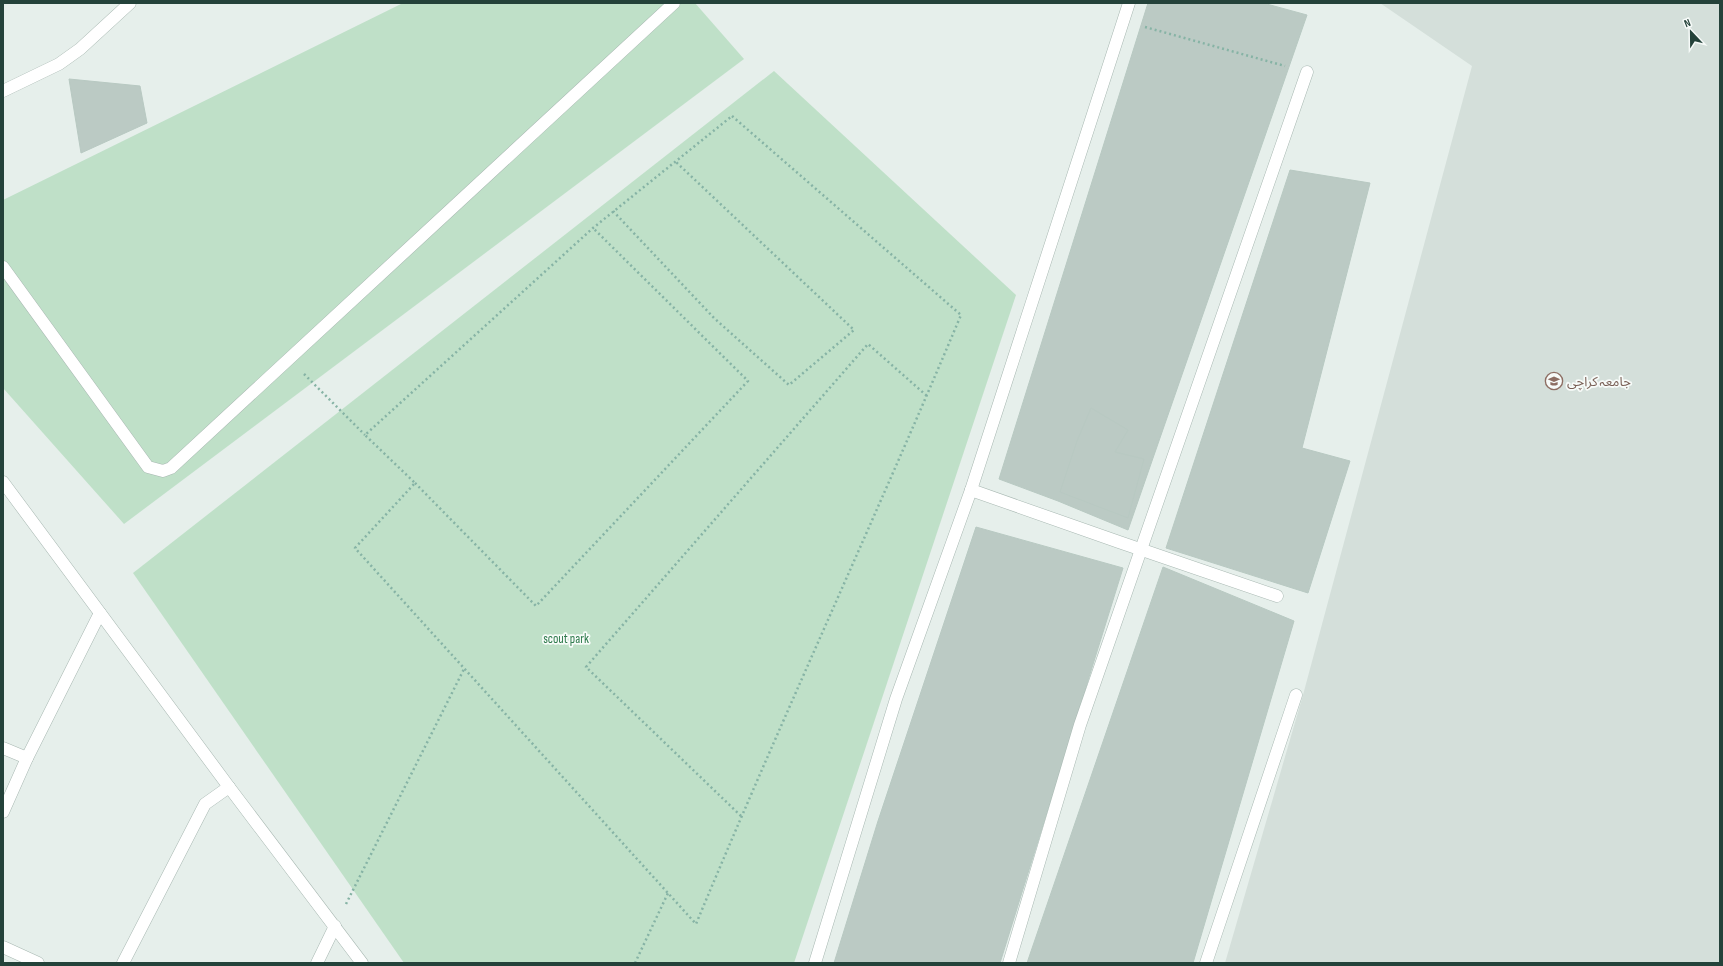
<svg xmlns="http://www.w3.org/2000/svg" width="1723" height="966" viewBox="0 0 1723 966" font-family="'Sofia Sans Condensed','Noto Sans Arabic',sans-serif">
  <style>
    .built { fill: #d4dfda }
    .green { fill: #bfe0c8 }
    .building { fill: #bbcac4; stroke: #b8c9c2 }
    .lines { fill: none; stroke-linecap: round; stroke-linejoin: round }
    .lane-casing { stroke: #a8b8b2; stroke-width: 13 }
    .street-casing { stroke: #a8b8b2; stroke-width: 13 }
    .path { stroke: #86b3a5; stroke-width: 2.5; stroke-dasharray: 2 3; stroke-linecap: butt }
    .lane { stroke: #fff; stroke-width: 12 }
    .street { stroke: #fff; stroke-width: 12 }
    .labels { text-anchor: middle; stroke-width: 3.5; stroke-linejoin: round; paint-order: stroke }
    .education-label { font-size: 13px; fill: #785e54; stroke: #f7fbf9; text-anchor: start }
    .park-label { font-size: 13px; fill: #2d7a4b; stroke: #f7fbf9 }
  </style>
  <rect width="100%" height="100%" fill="#e6efeb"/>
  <polygon class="built" points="1380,3 1720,3 1720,963 1225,963 1303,695 1472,66"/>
  <g class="green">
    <polygon points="403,3 695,3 744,59 124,524 3,388 3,200"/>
    <polygon points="774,71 1016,295 794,963 404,963 133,573"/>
  </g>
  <g class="building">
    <polygon points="1148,3 1263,3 1307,15 1128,530 1058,501 999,479"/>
    <polygon points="69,79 140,86 147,123 81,153"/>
    <polygon points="1290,170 1370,183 1302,448 1350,461 1308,593 1166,548"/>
    <polygon points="1091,408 1128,430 1115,452 1144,459 1128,518 1060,492 1077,441"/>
    <polygon points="976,527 1123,568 1000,963 834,963 878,821"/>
    <polygon points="1163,567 1294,621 1193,963 1027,963"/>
  </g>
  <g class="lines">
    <defs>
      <g id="lane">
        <polyline points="3,91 59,64 80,49 130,3"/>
        <polyline points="3,267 148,467 163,471 171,468 674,3"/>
      </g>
      <g id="street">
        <polyline points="3,482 229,787 362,963"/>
        <polyline points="971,490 1119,542 1277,596"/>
        <polyline points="3,748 27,758"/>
        <polyline points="3,812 27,758 100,613"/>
        <polyline points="3,947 38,963"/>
        <polyline points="123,963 205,804 229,787"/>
        <polyline points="317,963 335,926"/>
        <polyline points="815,963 896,699 971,490 1129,3"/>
        <polyline points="1009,963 1080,725 1307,72"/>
        <polyline points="1206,963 1296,695"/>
      </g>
    </defs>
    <use href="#lane" class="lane-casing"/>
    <use href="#street" class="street-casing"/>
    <g class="path">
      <polyline points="1145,27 1285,66"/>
      <path d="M732,116L961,315C875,519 781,720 696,924L355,548L415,483L365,435L593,228Z"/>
      <polyline points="613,211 714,318 789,385 854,330 676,162"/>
      <polyline points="304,374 365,435"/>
      <polyline points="415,483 536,606 748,381 593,228"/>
      <polyline points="741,816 586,667 868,344 927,396"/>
      <polyline points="346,904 464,669"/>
      <polyline points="635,963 668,893"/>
    </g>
    <use href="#lane" class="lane"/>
    <use href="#street" class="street"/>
  </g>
  <defs>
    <symbol id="university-ring" viewBox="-11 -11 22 22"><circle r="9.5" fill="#f7fbf9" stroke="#8d6e63" stroke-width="1.5"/><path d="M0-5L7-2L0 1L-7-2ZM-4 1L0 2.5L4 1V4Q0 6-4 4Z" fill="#8d6e63"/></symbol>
  </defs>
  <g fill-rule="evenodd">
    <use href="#university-ring" x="1544" y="371" width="20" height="20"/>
  </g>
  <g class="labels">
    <g class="education-label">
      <text x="1567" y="386">جامعہ کراچی</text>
    </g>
    <g class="park-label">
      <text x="566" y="643">scout park</text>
    </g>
  </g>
  <rect width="1723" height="966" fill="none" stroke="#24423a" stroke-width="8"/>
  <g transform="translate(1691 32) rotate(338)" stroke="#f7fbf9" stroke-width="3" paint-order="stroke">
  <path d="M0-3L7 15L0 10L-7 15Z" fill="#24423a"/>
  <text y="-6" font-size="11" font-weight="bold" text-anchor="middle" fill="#24423a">N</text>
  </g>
</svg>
